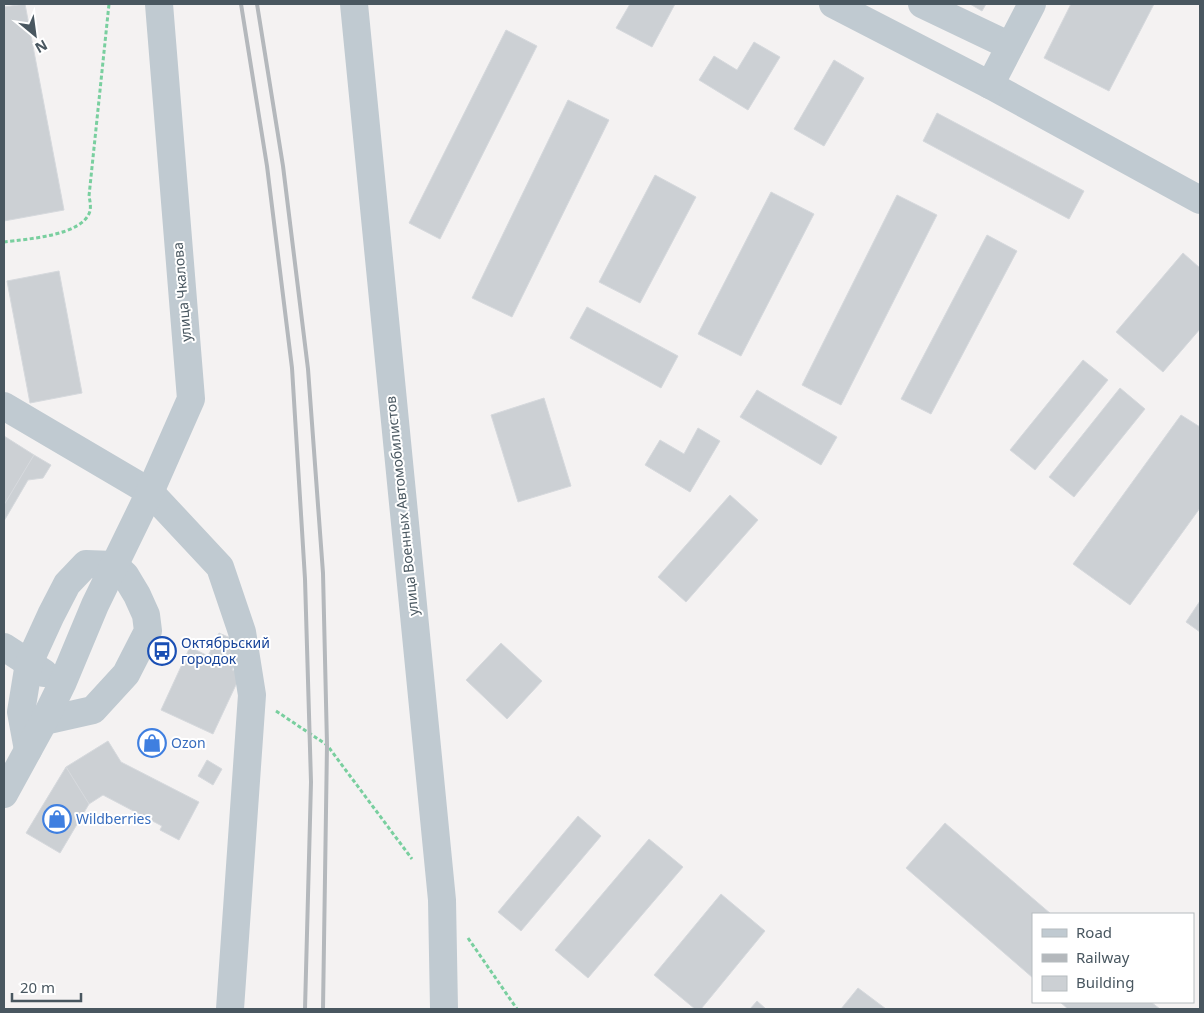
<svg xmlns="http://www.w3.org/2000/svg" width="1204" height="1013" viewBox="0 0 1204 1013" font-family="'Noto Sans',sans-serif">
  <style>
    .building { fill: #ccd0d4; stroke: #d6d9dd }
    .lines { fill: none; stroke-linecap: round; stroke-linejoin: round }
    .path { stroke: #79cf9f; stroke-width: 3; stroke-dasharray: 4 2.5; stroke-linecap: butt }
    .minor { stroke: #c0cad1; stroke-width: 28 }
    .rail { stroke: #b4b8bc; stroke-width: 4 }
    .labels { text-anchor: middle; stroke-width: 4; stroke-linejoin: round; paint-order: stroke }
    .street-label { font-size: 14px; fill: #495760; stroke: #fff }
    .transit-label { font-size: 14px; fill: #164399; stroke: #fff; text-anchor: start }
    .shop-label { font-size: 14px; fill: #366cbe; stroke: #fff; text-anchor: start }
  </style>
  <rect width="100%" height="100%" fill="#f4f2f2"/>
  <g class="building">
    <polygon points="25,4 64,210 4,221 4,7"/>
    <polygon points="630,4 675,4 652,47 616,28"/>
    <polygon points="970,4 986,4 982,11"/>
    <polygon points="1071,4 1154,4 1109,91 1044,58"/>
    <polygon points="506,30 537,46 440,239 409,223"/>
    <polygon points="754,42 780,57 748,110 699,80 714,56 737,70"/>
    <polygon points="834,60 864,78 824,146 794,129"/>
    <polygon points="568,100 609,120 512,317 472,298"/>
    <polygon points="937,113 1084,191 1069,219 923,141"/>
    <polygon points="655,175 696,197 640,303 599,282"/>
    <polygon points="771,192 814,214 741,356 698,334"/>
    <polygon points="897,195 937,215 841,405 802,385"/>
    <polygon points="987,235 1017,251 931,414 901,399"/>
    <polygon points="1183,253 1200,268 1200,329 1163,372 1116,332"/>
    <polygon points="59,271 82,393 30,403 7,281"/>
    <polygon points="587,307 678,356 661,388 570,338"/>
    <polygon points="1083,360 1108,380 1035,470 1010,450"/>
    <polygon points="1120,388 1145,409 1074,497 1049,477"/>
    <polygon points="757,390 837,437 821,465 740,417"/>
    <polygon points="544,398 571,486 518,502 491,415"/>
    <polygon points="1181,415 1200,427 1200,508 1130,605 1073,564"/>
    <polygon points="698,428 720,441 690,492 645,465 660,440 684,454"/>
    <polygon points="4,436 34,455 4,505"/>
    <polygon points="34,455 51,465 43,478 28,480 4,521 4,505"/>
    <polygon points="730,495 758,520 686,602 658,577"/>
    <polygon points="1200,601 1200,632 1186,622"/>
    <polygon points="219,633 244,644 232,670 241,674 213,734 161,710 190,647 208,656"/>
    <polygon points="501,643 542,681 507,719 466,680"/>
    <polygon points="108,741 121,762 199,802 179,840 160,830 162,826 103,795 89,804 66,767"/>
    <polygon points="207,760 222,769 213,785 198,776"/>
    <polygon points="66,767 89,804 60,853 26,833"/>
    <polygon points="578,816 601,836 521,931 498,912"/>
    <polygon points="945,823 1051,914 1033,914 1033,978 906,868"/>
    <polygon points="649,839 683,867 588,978 555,950"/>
    <polygon points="721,894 765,931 701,1009 695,1009 654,975"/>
    <polygon points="858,988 886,1009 841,1009"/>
    <polygon points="757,1001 766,1009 750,1009"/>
    <polygon points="1060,1002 1151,1002 1160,1009 1068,1009"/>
  </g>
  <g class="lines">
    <g class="path">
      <path d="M4,242C26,239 83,236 90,211C91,206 90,201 89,196L109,4"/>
      <polyline points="276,711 327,745 412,859"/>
      <polyline points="468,938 517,1009"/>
    </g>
    <g class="minor">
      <polyline points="354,4 442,900 444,1009"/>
      <polyline points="833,4 990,85 1200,200"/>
      <polyline points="922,4 1010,46"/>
      <polyline points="990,85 1032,4"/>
      <polyline points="4,406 150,492 220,567 242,632 252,695 230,1009"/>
      <polyline points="4,647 44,673"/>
      <polyline points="28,750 21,712 29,663 51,615 67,584 86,564 114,565 125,575 137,595 146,615 148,631 126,674 93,710 44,721"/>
      <polyline points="4,794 44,721 62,684 95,605 150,492 191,399 159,4"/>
    </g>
    <g class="rail">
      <polyline points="241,4 267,166 292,368 305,579 311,782 305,1009"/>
      <polyline points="257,4 283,166 308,369 323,573 327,745 323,1009"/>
    </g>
  </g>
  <defs>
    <symbol id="bus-ring" viewBox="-11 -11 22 22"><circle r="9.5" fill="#fff" stroke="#1a4fb4" stroke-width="1.5"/><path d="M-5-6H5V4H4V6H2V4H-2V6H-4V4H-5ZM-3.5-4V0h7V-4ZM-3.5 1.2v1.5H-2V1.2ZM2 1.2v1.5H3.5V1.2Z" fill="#1a4fb4"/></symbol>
    <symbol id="shop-ring" viewBox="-11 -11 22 22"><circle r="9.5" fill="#fff" stroke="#3f7fe0" stroke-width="1.5"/><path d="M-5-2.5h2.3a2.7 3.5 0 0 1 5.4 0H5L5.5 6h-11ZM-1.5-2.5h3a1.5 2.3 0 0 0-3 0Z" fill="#3f7fe0"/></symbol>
  </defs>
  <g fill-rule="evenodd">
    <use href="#bus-ring" x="146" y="635" width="32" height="32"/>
    <use href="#shop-ring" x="136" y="727" width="32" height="32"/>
    <use href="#shop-ring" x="41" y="803" width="32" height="32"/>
  </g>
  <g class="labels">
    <g class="street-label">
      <text transform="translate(182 292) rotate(-95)" y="5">улица Чкалова</text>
      <text transform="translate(402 506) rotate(-96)" y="5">улица Военных Автомобилистов</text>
    </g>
    <g class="transit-label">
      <text x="181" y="648">Октябрьский<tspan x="181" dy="16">городок</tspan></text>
    </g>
    <g class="shop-label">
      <text x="171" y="748">Ozon</text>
      <text x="76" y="824">Wildberries</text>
    </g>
  </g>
  <rect width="1204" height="1013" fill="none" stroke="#495760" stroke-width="10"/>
  <rect x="1032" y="913" width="162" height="90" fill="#ffffff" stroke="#b6bcbf"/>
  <rect x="1042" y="929" width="25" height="8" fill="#c0cad1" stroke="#b6bcbf"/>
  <text x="1076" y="938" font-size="15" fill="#495760">Road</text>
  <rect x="1042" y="954" width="25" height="8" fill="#b4b8bc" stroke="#b6bcbf"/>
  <text x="1076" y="963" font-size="15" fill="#495760">Railway</text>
  <rect x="1042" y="976" width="25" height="15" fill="#ccd0d4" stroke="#b6bcbf"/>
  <text x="1076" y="988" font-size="15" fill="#495760">Building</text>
  <g transform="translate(35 35) rotate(151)" stroke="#ffffff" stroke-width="4" paint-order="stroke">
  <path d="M0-4L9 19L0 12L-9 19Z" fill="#495760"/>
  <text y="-8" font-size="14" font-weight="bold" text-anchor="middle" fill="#495760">N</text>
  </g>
  <path d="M12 993v8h69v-8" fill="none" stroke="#495760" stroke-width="2.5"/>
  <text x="20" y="993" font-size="15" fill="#495760" stroke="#ffffff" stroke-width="4" paint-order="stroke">20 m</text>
</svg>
